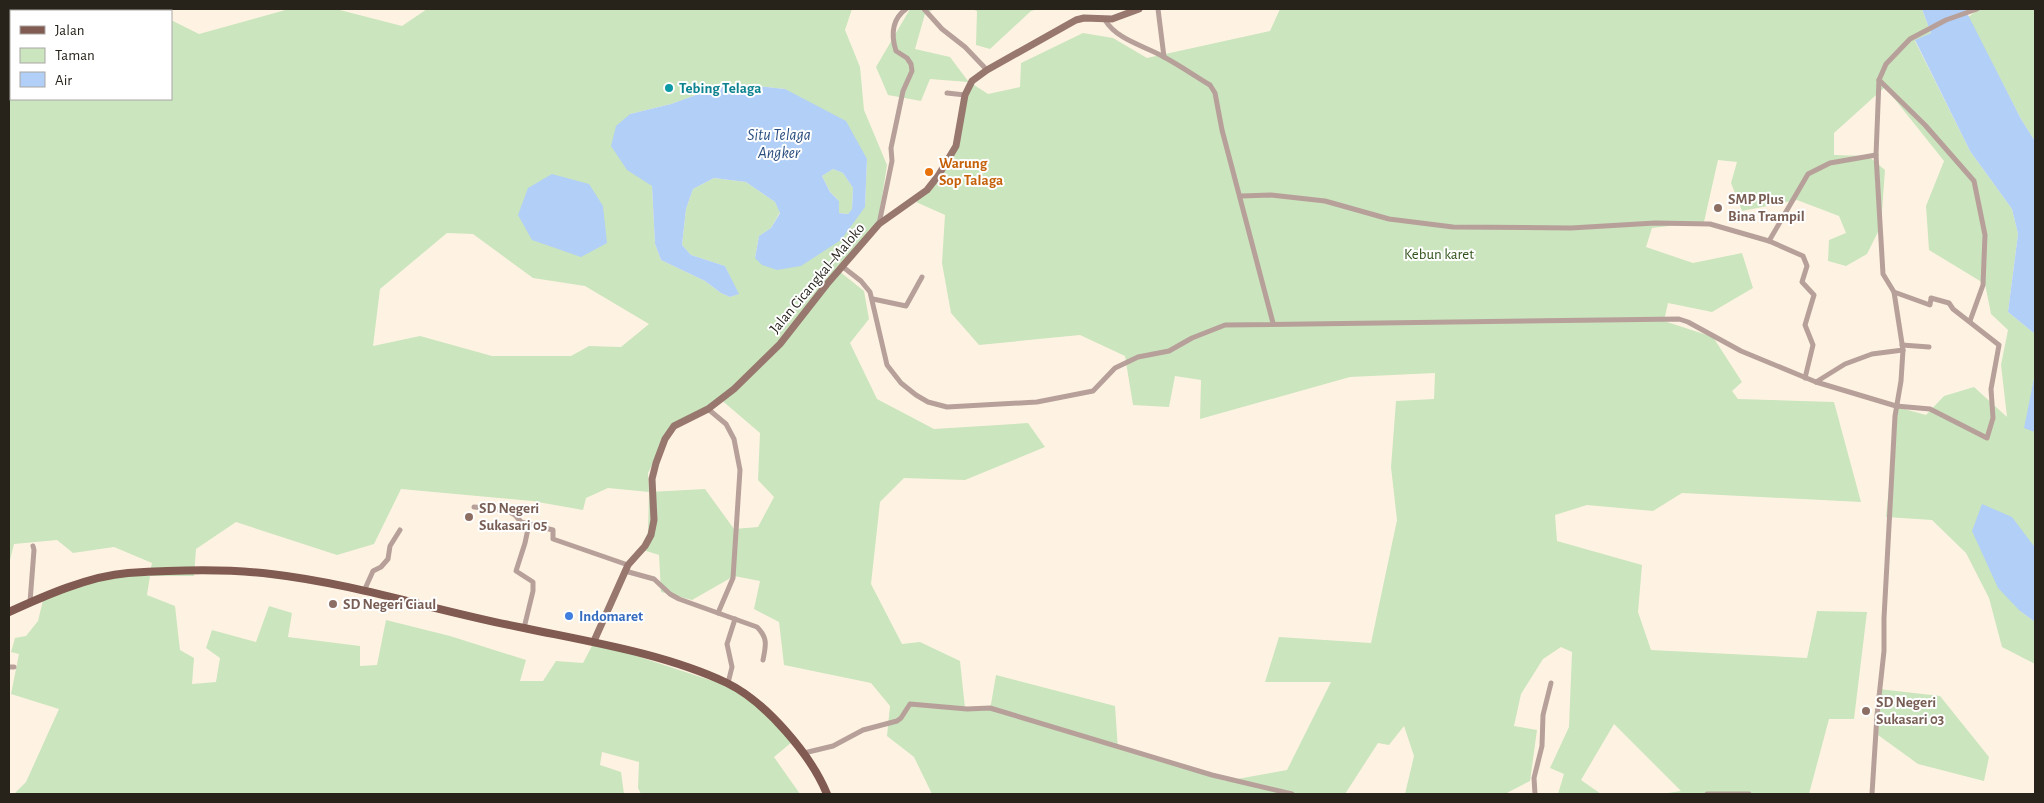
<svg xmlns="http://www.w3.org/2000/svg" width="2044" height="803" viewBox="0 0 2044 803" font-family="'Alegreya Sans',sans-serif">
  <style>
    .green { fill: #cbe5be; fill-rule: evenodd }
    .water { fill: #b2cff7; fill-rule: evenodd }
    .lines { fill: none; stroke-linecap: round; stroke-linejoin: round }
    .street { stroke: #b7a09a; stroke-width: 5 }
    .secondary { stroke: #98776f; stroke-width: 7 }
    .primary { stroke: #815a51; stroke-width: 8 }
    .culture-dot { fill: #0f9aa8; stroke: #fff; stroke-width: 2 }
    .food-dot { fill: #e8710a; stroke: #fff; stroke-width: 2 }
    .education-dot { fill: #8d6e63; stroke: #fff; stroke-width: 2 }
    .shop-dot { fill: #3f7fe0; stroke: #fff; stroke-width: 2 }
    .labels { text-anchor: middle; stroke-width: 4; stroke-linejoin: round; paint-order: stroke }
    .culture-label { font-size: 15px; font-weight: bold; fill: #0d838f; stroke: #fff; text-anchor: start }
    .food-label { font-size: 15px; font-weight: bold; fill: #c56008; stroke: #fff; text-anchor: start }
    .education-label { font-size: 15px; font-weight: bold; fill: #785e54; stroke: #fff; text-anchor: start }
    .park-label { font-size: 15px; fill: #31531b; stroke: #fff }
    .street-label { font-size: 15px; fill: #27231b; stroke: #fff }
    .shop-label { font-size: 15px; font-weight: bold; fill: #366cbe; stroke: #fff; text-anchor: start }
    .water-label { font-size: 16px; font-style: italic; fill: #284d7f; stroke: #fff }
  </style>
  <rect width="100%" height="100%" fill="#fef3e2"/>
  <g class="green">
    <path d="M9,9H149L154,11H11V99H171V20L199,34L289,9H336L402,26L427,9H852L845,30L860,67L864,110L887,165L878,223L839,271L864,291L869,319L850,343L877,399L934,429L1028,423L1045,447L965,480L904,478L880,502L871,584L902,644L920,642L960,661L965,708L990,710L996,675L1115,706L1118,749L1226,781L1287,770L1331,682H1265L1279,637L1371,643L1397,520L1391,467L1396,401L1434,399L1435,373L1350,377L1200,419L1201,380L1175,376L1169,407L1133,405L1125,356L1080,335L979,345L951,313L942,263L945,215L916,202L943,171L955,146L968,82L930,79L921,101L888,95L876,67L910,9H934L925,14L915,49L950,57L968,81L988,94L1020,87L1021,63L1083,33L1113,38L1147,58L1270,31L1280,9H1922L1931,33L1915,41L1970,151L2012,209L2018,234L2008,312L2035,334V373L2025,427L2035,432V546L2033,545L2020,611L2035,622V664L2002,647L1989,598L1966,553L1932,520L1886,517L1897,407L1926,415L1944,396L1974,387L2007,417L2001,365L2008,330L1991,314L1985,284L1929,250L1926,206L1944,161L1885,87L1834,133V155L1868,156L1885,170L1881,226L1867,254L1846,266L1828,261L1829,240L1846,233L1839,216L1797,200L1742,211L1731,183L1737,162L1718,160L1704,222L1652,228L1646,247L1693,263L1742,253L1753,288L1712,312L1668,303L1664,321L1713,337L1742,382L1732,391L1738,399L1834,402L1861,502L1682,493L1653,511L1587,505L1555,515L1557,541L1642,565L1638,612L1651,650L1807,658L1817,611L1867,612L1854,719H1829L1809,794H1661L1681,791L1614,724L1581,780L1601,794H1558L1564,774L1550,768L1569,727L1572,652L1561,647L1543,659L1521,694L1514,726L1537,730L1530,781L1505,794H1405L1414,756L1404,726L1389,745L1378,743L1345,794H932L914,757L887,736L890,706L871,683L784,665L779,622L754,609L760,581L734,576L692,600L661,592L659,555L640,549L648,532L649,492L608,488L586,498L583,510L532,501L401,489L374,544L337,555L236,522L196,549L194,576H150L147,595L175,606L180,650L194,658L192,684L216,682L220,658L206,648L212,630L256,642L269,606L292,613L288,637L360,646V666L377,665L386,620L450,636L526,660L520,681H543L556,661L583,663L594,642L728,686L764,712L792,742L774,757L800,794H641L638,788L639,762L602,752L600,765L621,772L624,794H14L26,782L59,709L11,694L19,654L11,652L15,638L26,636L38,621L43,600L62,592L117,574L149,576L152,563L114,547L73,553L57,540L14,544L9,564ZM739,84L785,89L867,159L865,207L755,258L759,236L771,228L780,212L775,202L746,182L714,178L693,189L686,209L682,245L691,255L725,266L738,294L730,297L721,293L705,281L661,260L655,244L652,186L630,114L671,104L721,86ZM447,233L473,234L533,278L585,286L649,324L621,347L589,346L571,356H492L420,336L373,346L380,289ZM719,398L760,433L758,480L774,497L758,527L734,529L705,489L649,492L648,473L670,429Z"/>
    <polygon points="971,9 1039,9 1031,11 990,49 976,45 977,11"/>
    <polygon points="1979,9 2035,9 2035,141 2021,119 1968,17"/>
    <polygon points="833,169 843,173 853,188 852,209 848,214 839,213 839,201 830,192 822,176"/>
    <polygon points="1879,689 1940,696 1989,757 1984,781 1918,764 1878,735"/>
  </g>
  <g class="water">
    <polygon points="1922,9 1965,9 2021,119 2035,141 2035,334 2008,312 2018,234 2012,209 1970,151 1915,40 1931,33"/>
    <path d="M739,84L785,89L846,121L867,159L865,207L841,240L801,266L777,270L762,265L755,258L759,236L771,228L780,213L775,202L746,182L714,178L693,189L686,209L682,245L691,255L725,266L739,294L730,297L721,293L705,281L661,260L655,244L652,186L627,170L611,146L616,126L630,114L671,104L721,86ZM833,169L843,173L853,188L852,209L848,214L839,213V201L830,192L822,176Z"/>
    <polygon points="552,174 589,184 603,206 607,243 581,257 532,240 518,215 528,188"/>
    <polygon points="2035,373 2035,432 2024,428"/>
    <polygon points="1982,504 2012,517 2033,545 2035,546 2035,622 2020,611 1998,588 1972,531"/>
  </g>
  <g class="lines">
    <g class="street">
      <polyline points="924,9 942,29 965,47 987,70"/>
      <polyline points="1158,9 1164,57"/>
      <path d="M1105,20C1117,40 1145,46 1164,57C1179,65 1195,76 1210,85L1215,93L1222,130L1273,323"/>
      <polyline points="1879,80 1925,125 1974,181 1985,235 1983,285 1970,321"/>
      <polyline points="947,93 965,95"/>
      <polyline points="1241,196 1271,195 1325,201 1389,219 1453,227 1571,228 1655,223 1710,224 1769,241 1803,256 1807,266 1802,282 1814,295 1805,325 1813,345 1805,378"/>
      <path d="M879,224L892,161L891,148L903,91L912,71L911,64L907,58L896,51C891,35 892,19 906,9"/>
      <polyline points="1769,241 1808,174 1830,163 1876,155"/>
      <polyline points="843,267 861,281 870,292 887,365 901,383 916,395 928,402 947,407 1037,402 1093,391 1115,368 1138,357 1169,351 1192,338 1225,325 1679,319 1688,322 1741,351 1816,382 1896,406 1930,409 1987,438 1993,418 1991,389 1999,345 1953,309 1949,303 1931,298 1930,305 1894,292"/>
      <polyline points="873,299 906,306 922,277"/>
      <polyline points="1902,345 1929,347"/>
      <polyline points="1816,382 1845,364 1872,354 1903,350"/>
      <polyline points="708,409 726,424 734,439 740,470 733,578 718,613"/>
      <polyline points="474,507 506,510 515,515 521,522 553,530 553,539 628,565"/>
      <path d="M625,571L654,579L670,594L679,599L757,627C768,638 766,645 763,660"/>
      <polyline points="364,591 373,571 381,567 388,559 390,546 400,530"/>
      <polyline points="30,602 34,550 33,546"/>
      <polyline points="524,628 533,591 533,582 516,571 525,543 529,524"/>
      <polyline points="9,667 14,667"/>
      <polyline points="728,683 732,667 727,644 735,619"/>
      <polyline points="804,753 833,746 863,730 897,721 901,718 910,704 967,709 990,708 1212,775 1292,794"/>
      <polyline points="1535,794 1534,778 1542,746 1543,715 1551,683"/>
      <polyline points="1707,794 1749,794"/>
      <polyline points="1872,794 1877,715 1884,651 1884,618 1895,416 1901,381 1903,350 1894,292 1883,274 1876,155 1879,80 1886,64 1910,39 1946,20 1977,9"/>
    </g>
    <polyline class="secondary" points="594,641 628,565 645,546 651,535 654,520 652,479 656,463 665,439 674,426 708,409 734,389 780,344 827,284 879,224 927,190 938,176 956,146 965,95 972,81 987,70 1076,20 1084,18 1112,19 1139,9"/>
    <path class="primary" d="M9,612C44,596 89,576 128,573C174,570 224,568 271,574C357,584 440,612 524,628C591,642 666,654 727,683C766,702 811,755 827,794"/>
  </g>
  <circle class="culture-dot" cx="669" cy="88" r="5"/>
  <circle class="food-dot" cx="929" cy="172" r="5"/>
  <g class="education-dot">
    <circle cx="1718" cy="208" r="5"/>
    <circle cx="469" cy="517" r="5"/>
    <circle cx="333" cy="604" r="5"/>
    <circle cx="1866" cy="711" r="5"/>
  </g>
  <circle class="shop-dot" cx="569" cy="616" r="5"/>
  <g class="labels">
    <g class="culture-label">
      <text x="679" y="93">Tebing Telaga</text>
    </g>
    <g class="food-label">
      <text x="939" y="168">Warung<tspan x="939" dy="17">Sop Talaga</tspan></text>
    </g>
    <g class="education-label">
      <text x="1728" y="204">SMP Plus<tspan x="1728" dy="17">Bina Trampil</tspan></text>
      <text x="479" y="513">SD Negeri<tspan x="479" dy="17">Sukasari 05</tspan></text>
      <text x="343" y="609">SD Negeri Ciaul</text>
      <text x="1876" y="707">SD Negeri<tspan x="1876" dy="17">Sukasari 03</tspan></text>
    </g>
    <g class="park-label">
      <text x="1439" y="259">Kebun karet</text>
    </g>
    <g class="street-label">
      <text transform="translate(817 278) rotate(-50)" y="5">Jalan Cicangkal–Maloko</text>
    </g>
    <g class="shop-label">
      <text x="579" y="621">Indomaret</text>
    </g>
    <g class="water-label">
      <text x="779" y="140">Situ Telaga<tspan x="779" dy="18">Angker</tspan></text>
    </g>
  </g>
  <rect width="2044" height="803" fill="none" stroke="#27231b" stroke-width="20"/>
  <rect x="10" y="10" width="162" height="90" fill="#ffffff" stroke="#a9a7a4"/>
  <rect x="20" y="26" width="25" height="8" fill="#815a51" stroke="#a9a7a4"/>
  <text x="55" y="35" font-size="15" fill="#27231b">Jalan</text>
  <rect x="20" y="48" width="25" height="15" fill="#cbe5be" stroke="#a9a7a4"/>
  <text x="55" y="60" font-size="15" fill="#27231b">Taman</text>
  <rect x="20" y="72" width="25" height="15" fill="#b2cff7" stroke="#a9a7a4"/>
  <text x="55" y="85" font-size="15" fill="#27231b">Air</text>
</svg>
